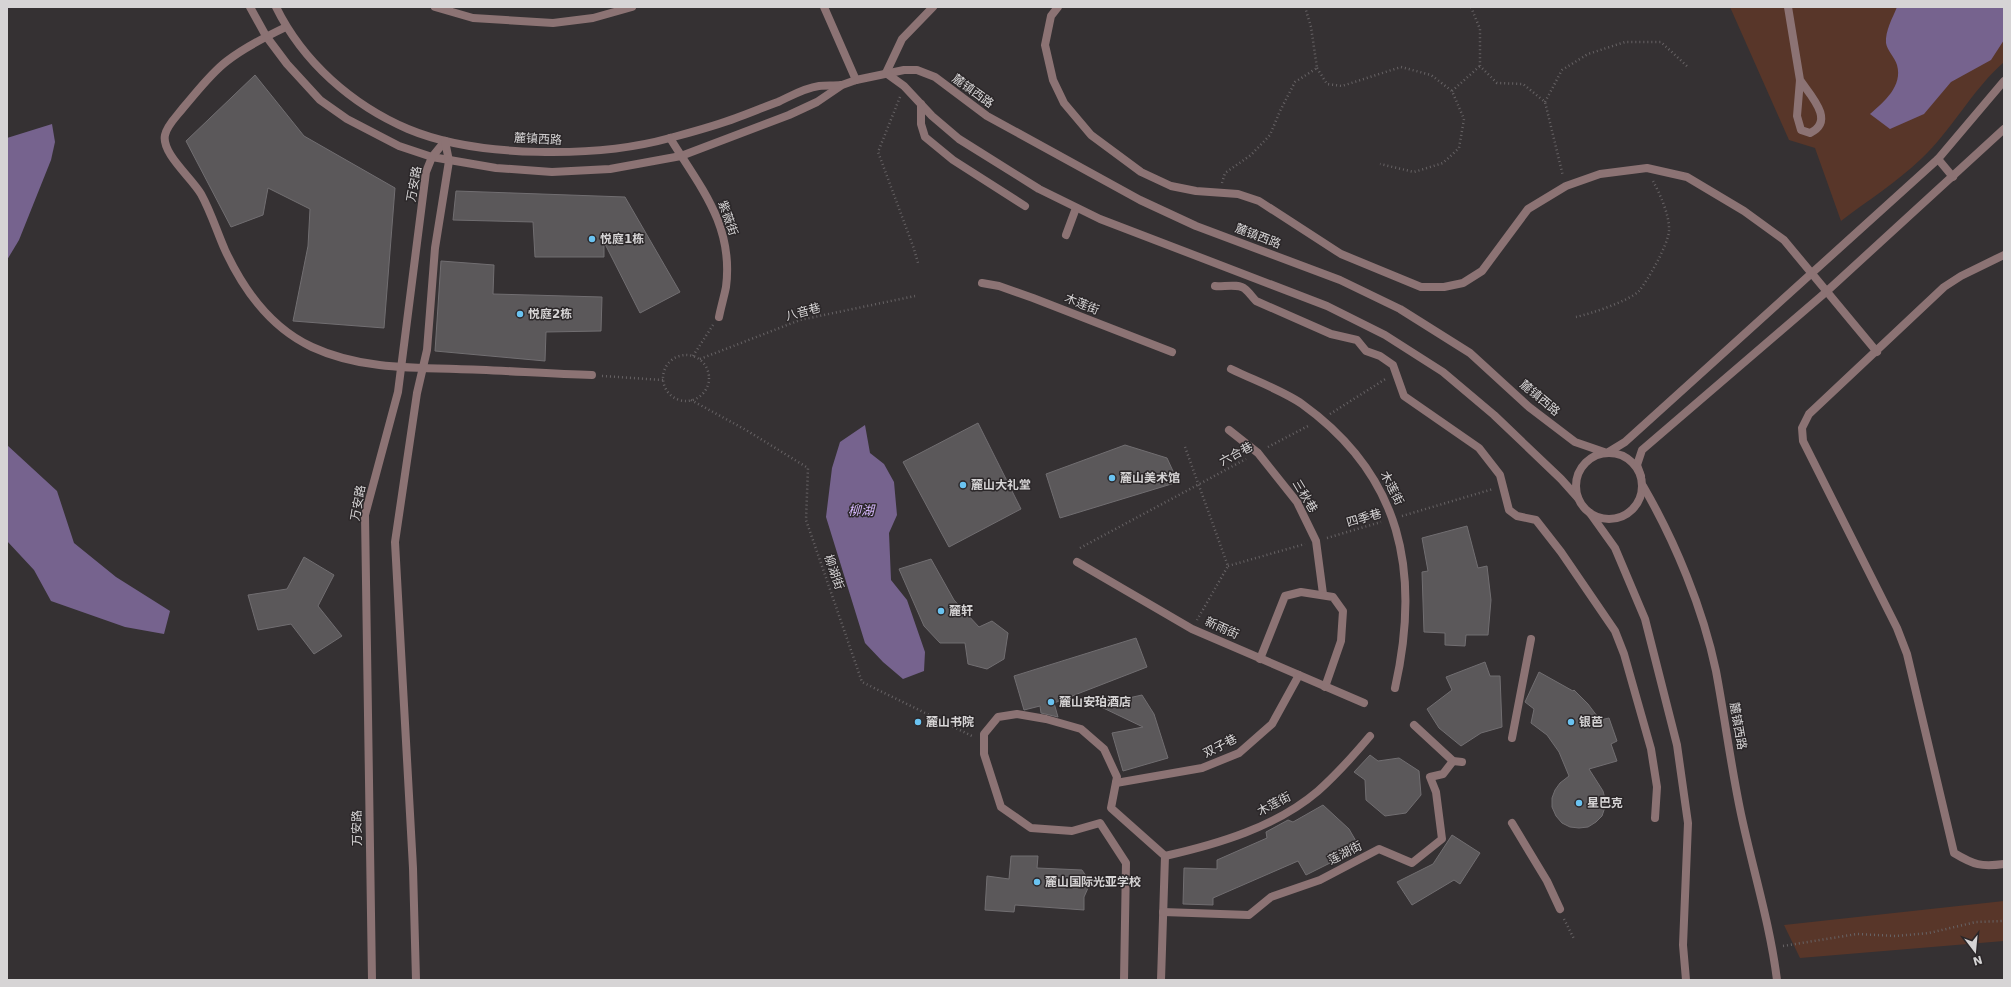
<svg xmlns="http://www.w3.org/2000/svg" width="2011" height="987" viewBox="0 0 2011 987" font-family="'DejaVu Sans','Noto Sans SC',sans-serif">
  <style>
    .green { fill: #583629 }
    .water { fill: #76638e }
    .building { fill: #5b585a; stroke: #716e71 }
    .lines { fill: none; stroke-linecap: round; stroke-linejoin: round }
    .path { stroke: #676365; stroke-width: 2.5; stroke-dasharray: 1 3; stroke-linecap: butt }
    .service { stroke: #8c7374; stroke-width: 8 }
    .pedestrian { stroke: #8c7374; stroke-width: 8 }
    .minor { stroke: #8c7374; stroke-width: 8 }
    .poi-dot { fill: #6ac3f1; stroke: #2b2729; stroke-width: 1.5 }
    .labels { text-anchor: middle; stroke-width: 3; stroke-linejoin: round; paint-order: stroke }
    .street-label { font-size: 12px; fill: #d6d4d5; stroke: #2b2729 }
    .poi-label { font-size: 12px; font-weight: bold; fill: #d6d4d5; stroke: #2b2729; text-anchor: start }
    .water-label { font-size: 13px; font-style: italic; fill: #d4b6fa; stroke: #2b2729 }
  </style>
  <rect width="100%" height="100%" fill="#353133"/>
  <g class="green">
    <path d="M1730,7H2004V62C1972,90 1952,130 1921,159C1897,182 1867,201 1841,221L1815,148L1789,140Z"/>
    <polygon points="2004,901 2004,941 1800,958 1784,925"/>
  </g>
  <g class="water">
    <path d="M1897,7H2004V40L1991,60L1951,82L1924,114L1890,129L1870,114C1884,102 1903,86 1897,65C1895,58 1887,50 1886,43C1885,31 1893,17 1897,7Z"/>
    <polygon points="52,124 55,142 51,160 19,240 7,260 7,138"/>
    <polygon points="865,425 870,453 884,464 894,482 897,515 889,533 891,580 907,600 925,652 924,671 903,679 883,662 865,643 826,517 832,468 840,442"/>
    <polygon points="7,445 57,491 74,543 116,577 170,611 164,634 125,627 51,601 34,570 7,541"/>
  </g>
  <g class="building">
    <polygon points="255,75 304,136 395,188 384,328 293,321 308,246 310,209 268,188 263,215 231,227 186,141"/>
    <polygon points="456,191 625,197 680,292 640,313 604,242 604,257 535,257 533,222 453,220"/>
    <polygon points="441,261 494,265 493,294 602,297 601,331 546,332 545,361 435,351"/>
    <polygon points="978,423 1021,509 949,547 903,462"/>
    <polygon points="1125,445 1167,458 1178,482 1060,518 1046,474"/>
    <polygon points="1467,526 1478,568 1487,566 1491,600 1488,635 1466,635 1465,646 1445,645 1445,633 1424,632 1422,572 1428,571 1422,538"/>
    <polygon points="304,557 334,575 318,606 342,636 314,654 291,624 258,630 248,595 287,589"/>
    <polygon points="931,559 954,600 979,627 992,621 1008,633 1004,659 987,669 968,664 965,643 940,643 924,626 899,569"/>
    <polygon points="1136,638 1147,667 1054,703 1058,717 1041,713 1040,706 1024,710 1014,676"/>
    <polygon points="1485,662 1490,676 1500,676 1502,727 1481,733 1461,746 1439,728 1427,709 1452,690 1446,677"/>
    <polygon points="1539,672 1573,691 1574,690 1588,704 1600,720 1609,718 1617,741 1611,744 1617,761 1589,769 1603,791 1605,799 1605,807 1602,816 1596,822 1588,827 1579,828 1570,827 1562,823 1556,816 1552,807 1552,798 1555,790 1560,783 1569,776 1559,752 1547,735 1531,723 1534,709 1525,702"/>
    <polygon points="1142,695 1154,714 1168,758 1123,771 1112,733 1143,727 1097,705"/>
    <polygon points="1370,755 1378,761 1399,758 1419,771 1421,795 1406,813 1385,816 1366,800 1365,780 1354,772"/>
    <polygon points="1323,805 1349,829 1360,848 1306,875 1298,861 1213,898 1213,905 1183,904 1184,868 1217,869 1217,860 1267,838 1266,832 1288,820 1293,822"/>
    <polygon points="1452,835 1480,853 1460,884 1454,880 1412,905 1397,882 1433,864"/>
    <polygon points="1011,856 1038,856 1037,868 1082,870 1088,879 1088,888 1084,897 1084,910 1015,905 1014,912 985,910 987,876 1009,879"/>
  </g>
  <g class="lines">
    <g class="path">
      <polyline points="1471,7 1480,29 1480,66 1497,83 1523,84 1545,102 1563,176"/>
      <polyline points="1317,68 1327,84 1342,86 1401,67 1431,75 1452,91 1464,119 1459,148 1443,163 1414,172 1380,164"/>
      <polyline points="1452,91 1480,66"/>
      <polyline points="900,97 878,152 914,249 918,263"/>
      <polyline points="1545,102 1562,70 1588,54 1625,42 1661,42 1689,68"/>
      <polyline points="1222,183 1225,173 1251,155 1270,135 1280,111 1295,82 1317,68 1311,27 1305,7"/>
      <path d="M1576,317C1590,314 1629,301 1639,291C1648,280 1668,245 1669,231C1670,216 1660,194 1653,181"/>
      <circle cx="686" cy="378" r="23"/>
      <polyline points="693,356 713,325"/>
      <polyline points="700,359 800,320 915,296"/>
      <polyline points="602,376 663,380"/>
      <polyline points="691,400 746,430 808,468 806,520 862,682 974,737"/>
      <polyline points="1330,414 1387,378"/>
      <polyline points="1185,447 1228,566 1197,620"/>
      <polyline points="1268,447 1310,425"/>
      <polyline points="1402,516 1493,489"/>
      <polyline points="1327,538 1381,522"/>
      <polyline points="1080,548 1246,459"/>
      <polyline points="1228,566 1305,544"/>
      <polyline points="1564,919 1574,939"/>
      <polyline points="1783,946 1857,934 1896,936 1929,933 1976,922 2004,921"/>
    </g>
    <g class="service">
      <path d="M1788,7L1800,80L1797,116L1801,130L1810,133C1836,121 1810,95 1800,80"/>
      <polyline points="886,73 902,39 933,7"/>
      <polyline points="921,104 921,124 925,137 953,160 1025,206"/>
      <polyline points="1066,235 1076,208"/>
      <path d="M1215,286C1223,287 1239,283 1245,289C1249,292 1252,297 1256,301L1331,334L1357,340L1366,351L1380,356L1393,365L1404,396L1479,448L1500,475L1509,510L1517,516L1536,520L1561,552L1615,631L1624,654L1651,749L1657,787L1655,818"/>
      <polyline points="1124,980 1126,863 1100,823 1072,831 1031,828 1001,807 984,754 984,734 998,717 1017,714 1046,719 1081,729 1104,749 1117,777 1111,808 1165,856 1161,980"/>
    </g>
    <g class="pedestrian">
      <polyline points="982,283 999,286 1033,298 1172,352"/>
      <path d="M1231,369C1251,379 1284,391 1302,404C1402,476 1421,572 1395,688"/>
      <polyline points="1229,430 1258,453 1297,502 1316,541 1323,594"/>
      <polyline points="1077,562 1192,629 1364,703"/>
      <polyline points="1260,659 1285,596 1301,592 1333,597 1343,611 1341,641 1325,687"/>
      <polyline points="1414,725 1453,761 1462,762"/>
      <polyline points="1512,738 1531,639"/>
      <polyline points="1116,783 1202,768 1239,753 1272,724 1299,675"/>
      <polyline points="1512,823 1547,881 1560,909"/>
      <path d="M1165,856C1218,844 1276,827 1318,791C1337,774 1354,755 1370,736"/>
      <polyline points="1163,912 1249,915 1271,897 1320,880 1379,849 1412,863 1442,839 1436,792 1430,777 1443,774 1453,761"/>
    </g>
    <g class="minor">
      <polyline points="250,7 266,36 287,64 320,100 347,119 399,146 432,157 496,168 552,172 610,169 681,156 789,115 817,102 842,85 856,80 904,70 917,70 935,77 987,116 1140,200 1196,226 1340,280 1400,309 1470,353 1529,407 1575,442 1607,453 1625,442 1938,159 2004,81"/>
      <path d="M276,7C303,62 352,105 408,129C477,158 598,158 670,138C692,132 715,126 736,118C750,113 764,107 778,102C791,96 804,88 819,86C826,85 834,86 841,85"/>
      <polyline points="435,7 473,18 553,23 593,18 632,7"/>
      <polyline points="824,7 856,80"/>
      <polyline points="1058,7 1051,16 1045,45 1053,80 1064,103 1091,135 1141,172 1171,186 1196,191 1238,194 1259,201 1341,254 1421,287 1444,287 1463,283 1482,271 1528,209 1566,186 1600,174 1647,168 1687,177 1744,211 1784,240 1877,352"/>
      <path d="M286,27C265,37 245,47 227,61C210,74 197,92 183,108C177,116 167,125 165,135C161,153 192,178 201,194C211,212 217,232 225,250C244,291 271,328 312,347C357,368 408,368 456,369C502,370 547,374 592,375"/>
      <polyline points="886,73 904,86 932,116 959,139 1039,189 1100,219 1327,306 1385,335 1443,372 1494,415 1561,479 1578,498"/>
      <path d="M670,138C700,187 734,225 726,287C724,297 721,307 719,317"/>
      <polyline points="1938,159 1953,177"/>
      <path d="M2004,255L1961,276L1944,287L1809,414L1802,428L1803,441L1897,628L1907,654L1954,853C1974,865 1981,867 2004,864"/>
      <circle cx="1609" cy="486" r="33"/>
      <polyline points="1641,476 1637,465 1642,450 1826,292 2004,129"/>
      <path d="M1643,486C1675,541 1703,609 1716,671C1725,719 1731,767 1741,814C1753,870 1770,924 1777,980"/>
      <polyline points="1590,513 1615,548 1645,619 1677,745 1688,823 1683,945 1686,980"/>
      <polyline points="372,980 365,515 398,392 426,172 432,157 445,141"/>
      <polyline points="416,980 413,868 395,542 417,393 427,350 435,248 449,161 445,141"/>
    </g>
  </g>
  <g class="poi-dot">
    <circle cx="592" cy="239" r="4"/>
    <circle cx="520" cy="314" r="4"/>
    <circle cx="1112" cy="478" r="4"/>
    <circle cx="963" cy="485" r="4"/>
    <circle cx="941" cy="611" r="4"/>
    <circle cx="1051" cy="702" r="4"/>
    <circle cx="918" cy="722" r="4"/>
    <circle cx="1571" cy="722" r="4"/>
    <circle cx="1579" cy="803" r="4"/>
    <circle cx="1037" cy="882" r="4"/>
  </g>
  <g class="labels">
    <g class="street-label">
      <text transform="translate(973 91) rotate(36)" y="4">麓镇西路</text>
      <text transform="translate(538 139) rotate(3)" y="4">麓镇西路</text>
      <text transform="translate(414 184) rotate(-80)" y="4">万安路</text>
      <text transform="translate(728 218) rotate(71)" y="4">紫薇街</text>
      <text transform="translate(1258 236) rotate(21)" y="4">麓镇西路</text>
      <text transform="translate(1082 304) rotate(22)" y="4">木莲街</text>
      <text transform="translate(803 312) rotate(-15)" y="4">八音巷</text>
      <text transform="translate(1540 398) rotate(40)" y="4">麓镇西路</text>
      <text transform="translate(1236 454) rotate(-28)" y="4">六合巷</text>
      <text transform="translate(1392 488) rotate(63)" y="4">木莲街</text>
      <text transform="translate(1305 496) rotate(59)" y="4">三秋巷</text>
      <text transform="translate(358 503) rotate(-80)" y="4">万安路</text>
      <text transform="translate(1364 518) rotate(-16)" y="4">四季巷</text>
      <text transform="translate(834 572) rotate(71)" y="4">柳湖街</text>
      <text transform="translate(1222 628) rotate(24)" y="4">新雨街</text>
      <text transform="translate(1738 726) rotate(80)" y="4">麓镇西路</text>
      <text transform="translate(1220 746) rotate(-27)" y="4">双子巷</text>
      <text transform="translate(1274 804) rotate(-28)" y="4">木莲街</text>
      <text transform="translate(357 828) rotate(-91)" y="4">万安路</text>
      <text transform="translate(1345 853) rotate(-27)" y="4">莲湖街</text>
    </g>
    <g class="poi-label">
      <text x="600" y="243">悦庭1栋</text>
      <text x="528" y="318">悦庭2栋</text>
      <text x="1120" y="482">麓山美术馆</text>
      <text x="971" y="489">麓山大礼堂</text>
      <text x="949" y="615">麓轩</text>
      <text x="1059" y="706">麓山安珀酒店</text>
      <text x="926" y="726">麓山书院</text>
      <text x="1579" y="726">银芭</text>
      <text x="1587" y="807">星巴克</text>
      <text x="1045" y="886">麓山国际光亚学校</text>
    </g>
    <g class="water-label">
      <text x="861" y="515">柳湖</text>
    </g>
  </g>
  <rect width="2011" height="987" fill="none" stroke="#d6d4d5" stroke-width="16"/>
  <g transform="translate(1975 951) rotate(164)" stroke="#2b2729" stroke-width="3" paint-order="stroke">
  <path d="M0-3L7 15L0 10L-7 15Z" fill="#d6d4d5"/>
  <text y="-6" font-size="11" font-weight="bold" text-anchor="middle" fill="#d6d4d5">N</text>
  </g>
</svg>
